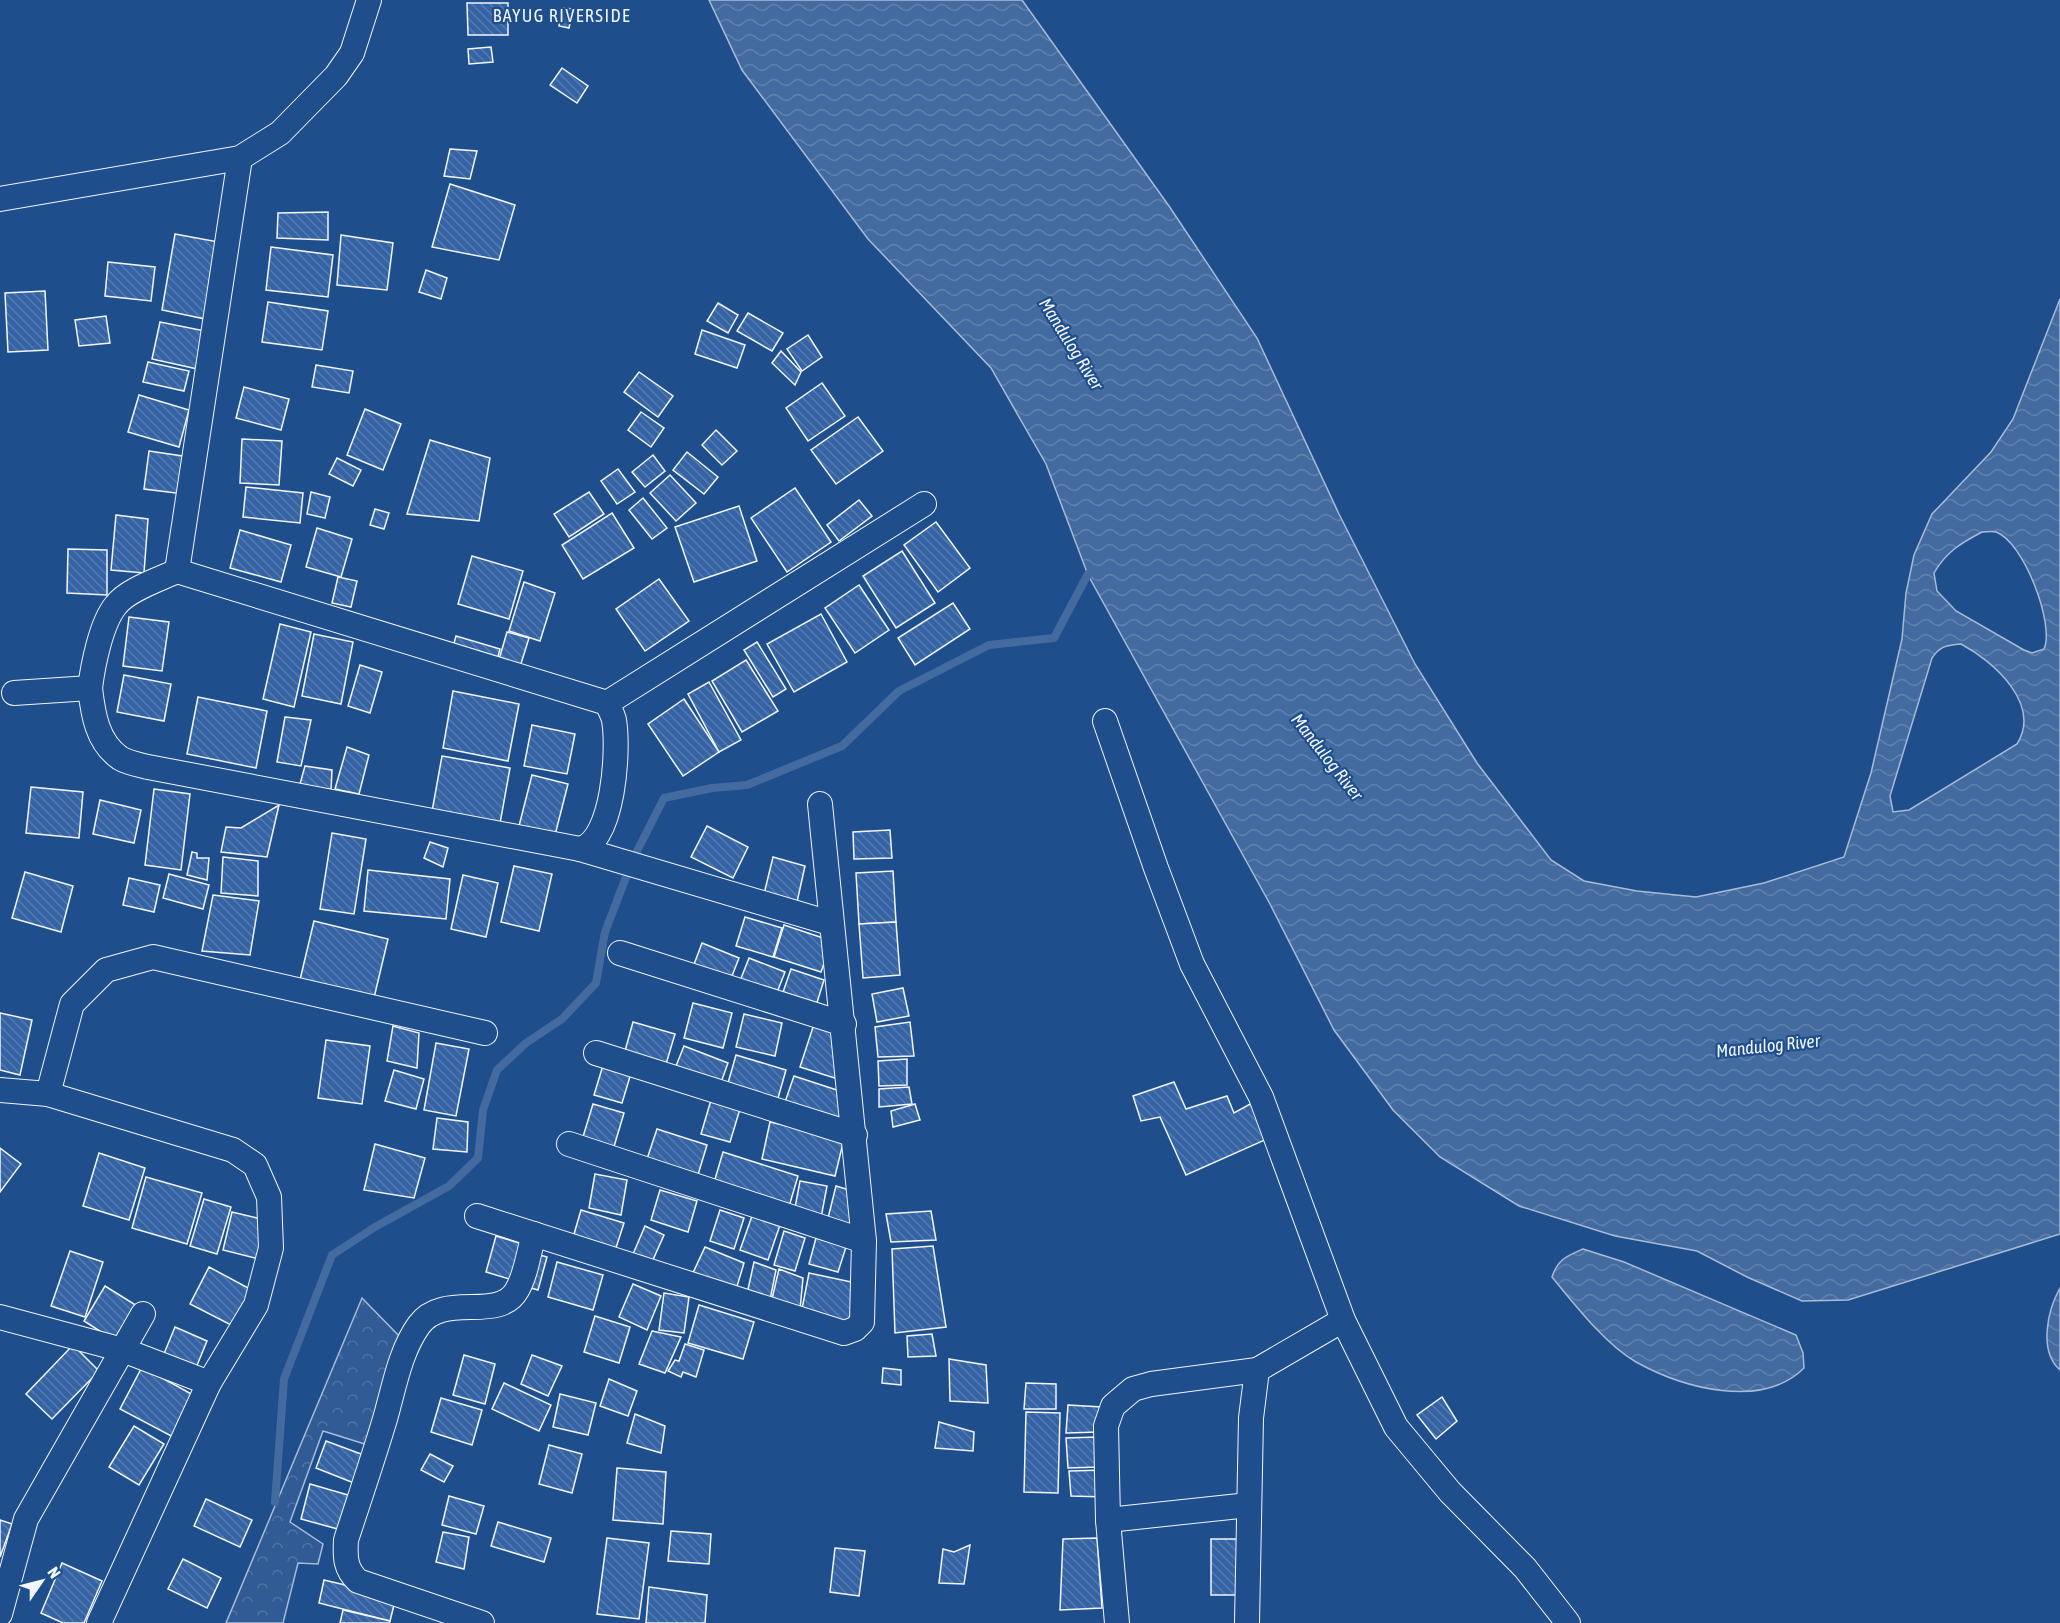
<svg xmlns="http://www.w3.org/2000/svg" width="2060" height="1623" viewBox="0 0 2060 1623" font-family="'Asap Condensed',sans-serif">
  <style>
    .forest { fill: url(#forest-crowns); stroke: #a8bbd7; stroke-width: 1.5 }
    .water { fill: url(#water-waves); stroke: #a8bbd7; stroke-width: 1.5; fill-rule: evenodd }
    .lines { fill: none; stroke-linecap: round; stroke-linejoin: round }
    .stream { stroke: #446ba0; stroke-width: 8 }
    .building { fill: url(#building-back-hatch); stroke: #f2f6ff; stroke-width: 1.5 }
    .street-casing { stroke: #f2f6ff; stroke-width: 26 }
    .street { stroke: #1f4e8c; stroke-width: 24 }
    .labels { text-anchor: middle; stroke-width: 4.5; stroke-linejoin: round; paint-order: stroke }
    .neighbourhood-label { font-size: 18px; letter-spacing: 1.5px; fill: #f2f6ff; stroke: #1f4e8c }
    .water-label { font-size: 18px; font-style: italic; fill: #f2f6ff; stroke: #1f4e8c }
  </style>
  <defs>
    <pattern id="forest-crowns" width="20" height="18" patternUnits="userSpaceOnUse" patternTransform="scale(1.5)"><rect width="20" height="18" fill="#305b95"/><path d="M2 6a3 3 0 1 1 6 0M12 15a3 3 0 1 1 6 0" fill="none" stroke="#4e73a5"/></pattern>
    <pattern id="water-waves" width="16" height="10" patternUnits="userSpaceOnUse" patternTransform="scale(1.5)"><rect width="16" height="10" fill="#446ba0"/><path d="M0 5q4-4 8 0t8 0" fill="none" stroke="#5f81ae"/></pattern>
    <pattern id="building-back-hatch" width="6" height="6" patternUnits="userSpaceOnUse" patternTransform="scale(1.5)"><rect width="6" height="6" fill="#3563a3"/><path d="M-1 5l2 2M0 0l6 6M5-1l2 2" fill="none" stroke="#537ab1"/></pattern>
  </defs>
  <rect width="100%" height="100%" fill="#1f4e8c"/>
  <polygon class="forest" points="362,1298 402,1339 368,1445 323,1431 290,1522 323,1544 318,1564 298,1563 283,1623 226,1623"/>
  <g class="water">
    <path d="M709,0H1022L1169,206L1257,338L1339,514L1415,664L1477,763L1551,860L1584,881L1637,891L1696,897L1764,883L1844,857L1871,773L1902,639L1906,593L1914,555L1932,514L1991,452L2013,419L2060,299V1234L1848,1300L1802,1301L1747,1277L1697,1251L1615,1236L1519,1206L1440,1157L1393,1110L1334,1030L1270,904L1088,575L1046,464L991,368L868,239L742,70ZM1982,532C1986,532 1993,531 1996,532C2024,542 2055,625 2044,649L2032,653L2024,650L1956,611L1937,591L1934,573C1946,552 1961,543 1982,532ZM1961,644C1993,661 2042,704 2017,744L1909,810L1893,812L1890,796L1932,658C1940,646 1947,645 1961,644Z"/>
    <path d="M1583,1249L1624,1262L1796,1335L1803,1353L1804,1368C1762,1410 1683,1388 1636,1362C1605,1344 1575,1305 1552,1277C1558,1259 1567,1256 1583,1249Z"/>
    <path d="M2060,1288V1370C2038,1351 2048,1309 2060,1288Z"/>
  </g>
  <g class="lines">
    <polyline class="stream" points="275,1502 284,1379 332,1255 375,1227 449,1186 478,1158 483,1110 497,1070 526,1043 562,1019 596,983 605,932 633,859 664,798 712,788 747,785 842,746 899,691 989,645 1054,638 1088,574 1095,570"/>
  </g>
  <g class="building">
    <polygon points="467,3 508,3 508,35 468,35"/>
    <polygon points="562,8 573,9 569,28 559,26"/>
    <polygon points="491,47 493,62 469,64 468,49"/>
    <polygon points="562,68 588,86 577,103 550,85"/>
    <polygon points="450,149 477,151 470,179 444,176"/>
    <polygon points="450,184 515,205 499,260 432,247"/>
    <polygon points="328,212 328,240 277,238 278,213"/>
    <polygon points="175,234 224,243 210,320 162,310"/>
    <polygon points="341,235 393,243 387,290 337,285"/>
    <polygon points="271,247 333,255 328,297 266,290"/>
    <polygon points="108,262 155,267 151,301 105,296"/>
    <polygon points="426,270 447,278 441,299 419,292"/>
    <polygon points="45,291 48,350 8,352 5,293"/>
    <polygon points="268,302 328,311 322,350 262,342"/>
    <polygon points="718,303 738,315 728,333 707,321"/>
    <polygon points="748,313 783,333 772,351 737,331"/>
    <polygon points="106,316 110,343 79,346 75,320"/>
    <polygon points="160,322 210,332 202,370 152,359"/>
    <polygon points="702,330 745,345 737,368 695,354"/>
    <polygon points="808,335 822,357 802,371 787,349"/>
    <polygon points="781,351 801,372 795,385 772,363"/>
    <polygon points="148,362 189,371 184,391 143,382"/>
    <polygon points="316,365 353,371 349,393 312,387"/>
    <polygon points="639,372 673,396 658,417 624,392"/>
    <polygon points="822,383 845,416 808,441 786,408"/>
    <polygon points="244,387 289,399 281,430 236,418"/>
    <polygon points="139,395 189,410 179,447 128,432"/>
    <polygon points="365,409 401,424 383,470 347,455"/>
    <polygon points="641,412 664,428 651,447 628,430"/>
    <polygon points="858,417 883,451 836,484 811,450"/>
    <polygon points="716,430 737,451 722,465 702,445"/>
    <polygon points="242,439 282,441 279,485 240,483"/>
    <polygon points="430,440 490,458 479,521 407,514"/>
    <polygon points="149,451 189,457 184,494 144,489"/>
    <polygon points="687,452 718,477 704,494 673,470"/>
    <polygon points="653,455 665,471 645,487 632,472"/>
    <polygon points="337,458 361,470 353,486 329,474"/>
    <polygon points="618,469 635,492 617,504 601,481"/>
    <polygon points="670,475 696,503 676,521 650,493"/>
    <polygon points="246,487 303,493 300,523 243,517"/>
    <polygon points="795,488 831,542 787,572 751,518"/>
    <polygon points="311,492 330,497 325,518 307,514"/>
    <polygon points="589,492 604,514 569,537 554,514"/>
    <polygon points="643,498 667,528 652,539 629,510"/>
    <polygon points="859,500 872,516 839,541 827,525"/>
    <polygon points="739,506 757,561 694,582 675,527"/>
    <polygon points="375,509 389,513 384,529 370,525"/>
    <polygon points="612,513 634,548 583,579 562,545"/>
    <polygon points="116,515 148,519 144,573 111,570"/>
    <polygon points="936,522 970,568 938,592 904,545"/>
    <polygon points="317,528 352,539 341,577 306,567"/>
    <polygon points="240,530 291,545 281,582 230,568"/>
    <polygon points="68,549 107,550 107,595 67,593"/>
    <polygon points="902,551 935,603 896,628 863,576"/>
    <polygon points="472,556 523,571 509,619 458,604"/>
    <polygon points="338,577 357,581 351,607 332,603"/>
    <polygon points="659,579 689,621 645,651 616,609"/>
    <polygon points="524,582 555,593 540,641 509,631"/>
    <polygon points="859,585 889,630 855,653 825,608"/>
    <polygon points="953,603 970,629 915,665 898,638"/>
    <polygon points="821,614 847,662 794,692 767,644"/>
    <polygon points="129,617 169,622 162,671 123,666"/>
    <polygon points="280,624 311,632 294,707 263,699"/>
    <polygon points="507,632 529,638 519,670 498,663"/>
    <polygon points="314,634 353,642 341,704 302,696"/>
    <polygon points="456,636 500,649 495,667 451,654"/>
    <polygon points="757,642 786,689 773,697 744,650"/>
    <polygon points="746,660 778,711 742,732 712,681"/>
    <polygon points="360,665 382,672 370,713 348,706"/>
    <polygon points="124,675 171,684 164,721 117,712"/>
    <polygon points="709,682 741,740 719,752 688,694"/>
    <polygon points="453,691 519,704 508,761 443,748"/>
    <polygon points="198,697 267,711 256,768 187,754"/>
    <polygon points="684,699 719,752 683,776 648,724"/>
    <polygon points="285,717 311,720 301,766 277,762"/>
    <polygon points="532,725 575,734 567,774 524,766"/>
    <polygon points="347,747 369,755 359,794 335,789"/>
    <polygon points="442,756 510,768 499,829 431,817"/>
    <polygon points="305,766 332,770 331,790 300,784"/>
    <polygon points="532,775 568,784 555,835 519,826"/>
    <polygon points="31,787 83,792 79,838 26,833"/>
    <polygon points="154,789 190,794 181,870 145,865"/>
    <polygon points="100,800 141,810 134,843 93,834"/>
    <polygon points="279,805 267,857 221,852 226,827 241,828"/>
    <polygon points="707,826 748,847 733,878 691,857"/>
    <polygon points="890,830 892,858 854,859 853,832"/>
    <polygon points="332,833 366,839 354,914 320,909"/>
    <polygon points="430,842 448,848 443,867 424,858"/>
    <polygon points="192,852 197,853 197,858 209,858 207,880 187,875"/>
    <polygon points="223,857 258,861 258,896 221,893"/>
    <polygon points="773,857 805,866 797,902 764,894"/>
    <polygon points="514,866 552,874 539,931 501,922"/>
    <polygon points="368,870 450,879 446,919 364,911"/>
    <polygon points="893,871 896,922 859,924 856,873"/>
    <polygon points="25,872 73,886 61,932 12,918"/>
    <polygon points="169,874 209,885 203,909 163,898"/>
    <polygon points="463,875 498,883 486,937 451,929"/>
    <polygon points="129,878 160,885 154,912 123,905"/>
    <polygon points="213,895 259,901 250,955 202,951"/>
    <polygon points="745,917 782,928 773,957 736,946"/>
    <polygon points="314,921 388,939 373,1002 299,984"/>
    <polygon points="896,922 900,975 863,978 859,924"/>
    <polygon points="784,925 832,941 821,972 774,957"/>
    <polygon points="702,943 739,958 730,981 693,967"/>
    <polygon points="749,958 785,972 774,1000 738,986"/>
    <polygon points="791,969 824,980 815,1009 781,998"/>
    <polygon points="903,988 909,1016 877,1022 872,994"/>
    <polygon points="693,1003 732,1013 723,1048 684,1038"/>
    <polygon points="0,1013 32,1020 20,1075 0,1070"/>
    <polygon points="744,1014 782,1023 775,1056 736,1047"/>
    <polygon points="633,1022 675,1034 666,1064 625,1051"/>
    <polygon points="910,1022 914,1056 878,1057 875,1027"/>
    <polygon points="814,1024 840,1037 844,1081 800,1067"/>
    <polygon points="393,1026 419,1033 417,1068 387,1061"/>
    <polygon points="326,1040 370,1046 362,1104 318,1098"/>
    <polygon points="436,1043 469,1049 456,1116 424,1110"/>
    <polygon points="684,1046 728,1063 719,1088 674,1071"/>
    <polygon points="736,1055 786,1070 776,1105 726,1090"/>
    <polygon points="907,1059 907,1085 879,1086 878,1061"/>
    <polygon points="604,1062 632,1070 622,1103 594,1095"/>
    <polygon points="394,1070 424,1079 416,1109 385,1101"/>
    <polygon points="794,1076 849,1094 840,1123 784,1105"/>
    <polygon points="1174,1082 1186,1109 1227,1096 1234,1113 1261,1098 1276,1135 1186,1175 1160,1117 1141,1121 1133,1096"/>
    <polygon points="909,1087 912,1104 879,1107 879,1089"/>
    <polygon points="711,1100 740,1109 730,1142 701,1134"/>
    <polygon points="593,1104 624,1113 613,1150 582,1140"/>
    <polygon points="915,1104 920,1120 893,1127 891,1111"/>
    <polygon points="437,1118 468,1122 467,1152 433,1149"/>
    <polygon points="770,1122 844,1139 835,1176 762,1159"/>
    <polygon points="657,1129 707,1145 697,1178 646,1162"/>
    <polygon points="375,1144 425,1158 414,1198 364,1190"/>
    <polygon points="0,1148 21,1164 0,1192"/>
    <polygon points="723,1152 798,1176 788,1210 713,1186"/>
    <polygon points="99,1153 145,1168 129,1220 83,1206"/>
    <polygon points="595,1174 627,1180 621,1215 589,1208"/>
    <polygon points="146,1177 202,1193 187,1244 132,1228"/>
    <polygon points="800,1181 827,1186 821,1218 794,1213"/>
    <polygon points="836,1186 859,1193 849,1228 827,1222"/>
    <polygon points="660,1190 697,1201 688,1232 651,1220"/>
    <polygon points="204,1199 231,1207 217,1254 190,1246"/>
    <polygon points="581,1210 624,1223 614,1254 572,1241"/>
    <polygon points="720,1210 744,1218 734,1249 710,1241"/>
    <polygon points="931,1211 936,1240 891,1242 886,1214"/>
    <polygon points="232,1212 269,1221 259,1259 223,1250"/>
    <polygon points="752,1216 780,1225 768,1260 740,1250"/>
    <polygon points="645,1226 664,1235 652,1262 633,1254"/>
    <polygon points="784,1231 805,1238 795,1271 774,1265"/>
    <polygon points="496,1236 526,1245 516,1281 486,1272"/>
    <polygon points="816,1238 846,1247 838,1272 809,1264"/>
    <polygon points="933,1246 946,1327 895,1333 892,1249"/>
    <polygon points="705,1247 744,1263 735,1293 691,1277"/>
    <polygon points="70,1251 103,1262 85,1317 51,1306"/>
    <polygon points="533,1253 547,1257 538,1290 524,1286"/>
    <polygon points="557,1262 603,1275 593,1310 548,1297"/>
    <polygon points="754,1262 776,1270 770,1300 747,1294"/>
    <polygon points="209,1267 252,1290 233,1326 190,1304"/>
    <polygon points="779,1269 803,1278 800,1310 771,1303"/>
    <polygon points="809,1273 861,1284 852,1326 801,1314"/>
    <polygon points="633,1284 661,1296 647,1330 619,1317"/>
    <polygon points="105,1286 142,1309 120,1344 84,1321"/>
    <polygon points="664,1293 689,1297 684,1333 659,1330"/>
    <polygon points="699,1305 754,1322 743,1359 688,1343"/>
    <polygon points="595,1316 630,1327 619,1363 584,1352"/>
    <polygon points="175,1327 207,1341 193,1375 161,1361"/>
    <polygon points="652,1331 681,1337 665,1373 639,1364"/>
    <polygon points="932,1334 936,1356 908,1357 907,1336"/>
    <polygon points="685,1344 704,1350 696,1377 683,1372 681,1377 668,1371 675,1360 679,1361"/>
    <polygon points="73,1345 99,1371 52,1419 26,1394"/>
    <polygon points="464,1355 495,1364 485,1404 453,1395"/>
    <polygon points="532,1355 562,1366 548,1396 521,1384"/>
    <polygon points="949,1359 986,1365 988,1403 950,1401"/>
    <polygon points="142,1367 197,1397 175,1438 120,1409"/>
    <polygon points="883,1368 901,1370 901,1385 882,1383"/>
    <polygon points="609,1379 637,1391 628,1416 600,1406"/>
    <polygon points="504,1383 551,1405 539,1431 492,1409"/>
    <polygon points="1026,1383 1056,1384 1056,1409 1024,1409"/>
    <polygon points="560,1394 596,1403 588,1435 553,1427"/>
    <polygon points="1442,1397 1457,1421 1436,1439 1417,1415"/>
    <polygon points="441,1398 482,1410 472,1445 431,1432"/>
    <polygon points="1068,1405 1102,1407 1100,1432 1066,1433"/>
    <polygon points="1026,1412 1060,1413 1058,1493 1024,1492"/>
    <polygon points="635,1414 665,1426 661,1453 627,1443"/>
    <polygon points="939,1422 974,1432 973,1451 935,1448"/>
    <polygon points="134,1426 164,1444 139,1485 109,1467"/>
    <polygon points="1097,1437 1098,1467 1068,1468 1066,1438"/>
    <polygon points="326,1441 369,1457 359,1485 316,1468"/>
    <polygon points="549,1445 582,1454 572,1493 539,1484"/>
    <polygon points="430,1454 453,1466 444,1482 421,1470"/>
    <polygon points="617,1468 666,1472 663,1524 613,1520"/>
    <polygon points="1104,1470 1105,1497 1071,1496 1069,1471"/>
    <polygon points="310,1484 355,1497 345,1531 301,1519"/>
    <polygon points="449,1496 484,1506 476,1534 442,1525"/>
    <polygon points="206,1499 252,1520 240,1547 194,1526"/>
    <polygon points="0,1520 12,1524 0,1557"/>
    <polygon points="498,1522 551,1538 544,1562 491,1546"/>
    <polygon points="671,1531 711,1534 709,1564 668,1561"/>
    <polygon points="443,1532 469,1537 464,1569 436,1562"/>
    <polygon points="607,1538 649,1543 639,1619 597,1614"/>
    <polygon points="1097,1538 1102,1608 1060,1610 1063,1539"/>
    <polygon points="1211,1539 1244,1539 1245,1595 1211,1595"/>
    <polygon points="970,1545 964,1584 939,1583 943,1549 954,1552"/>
    <polygon points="835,1548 865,1551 859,1596 830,1592"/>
    <polygon points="183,1559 221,1578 207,1608 168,1589"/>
    <polygon points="62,1563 102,1581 84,1623 63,1623 41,1613"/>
    <polygon points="324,1580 396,1597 390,1621 319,1603"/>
    <polygon points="649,1587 707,1595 705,1623 646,1623"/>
    <polygon points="343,1610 390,1621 389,1623 340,1623"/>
  </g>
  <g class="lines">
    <defs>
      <g id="street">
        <polyline points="0,199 240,158 280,133 336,76 352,53 369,0"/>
        <polyline points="177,571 240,158"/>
        <path d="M90,688C93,714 97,742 120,758C128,763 140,765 148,767L580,849C614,841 619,749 614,720C613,715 609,708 607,703"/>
        <path d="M14,693L90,688C93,665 101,623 116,605C127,590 160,579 177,571L607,703L924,504"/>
        <polyline points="1105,721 1156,868 1192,964 1261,1097 1343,1320 1396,1427 1450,1492 1525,1568 1568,1623"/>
        <polyline points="580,849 830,923"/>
        <polyline points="620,953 844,1024"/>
        <polyline points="596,1053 855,1135"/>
        <polyline points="0,1090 48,1094 233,1150 255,1165 269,1197 271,1248 256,1305 209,1383 99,1623"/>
        <polyline points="48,1094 72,1004 106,970 153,957 485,1033"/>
        <polyline points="569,1144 864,1241"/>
        <polyline points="477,1216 844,1333 855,1329 862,1322 864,1241 820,804"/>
        <polyline points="0,1317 123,1350 209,1383"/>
        <polyline points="1108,1520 1249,1505"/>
        <polyline points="0,1614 26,1519 143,1314"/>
        <path d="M482,1623L358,1581C345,1569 345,1557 346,1540C359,1500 373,1459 385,1419C394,1388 400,1351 419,1325C443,1291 499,1323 517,1290C526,1275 529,1251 534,1234"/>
        <polyline points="1117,1623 1108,1520 1106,1426 1113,1406 1133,1389 1151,1384 1257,1370"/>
        <polyline points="1247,1623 1251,1418 1257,1370 1343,1320"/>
      </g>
    </defs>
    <use href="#street" class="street-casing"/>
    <use href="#street" class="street"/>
  </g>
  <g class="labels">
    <g class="neighbourhood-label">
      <text x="562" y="22">BAYUG RIVERSIDE</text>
    </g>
    <g class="water-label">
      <text transform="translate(1071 344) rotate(58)" y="6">Mandulog River</text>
      <text transform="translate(1327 757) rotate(52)" y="6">Mandulog River</text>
      <text transform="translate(1768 1046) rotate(-6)" y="6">Mandulog River</text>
    </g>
  </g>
  <g transform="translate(42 1581) rotate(55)" stroke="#1f4e8c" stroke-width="4.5" paint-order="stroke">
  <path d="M0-4.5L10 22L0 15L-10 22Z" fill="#f2f6ff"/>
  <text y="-9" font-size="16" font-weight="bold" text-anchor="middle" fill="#f2f6ff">N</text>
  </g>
</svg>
